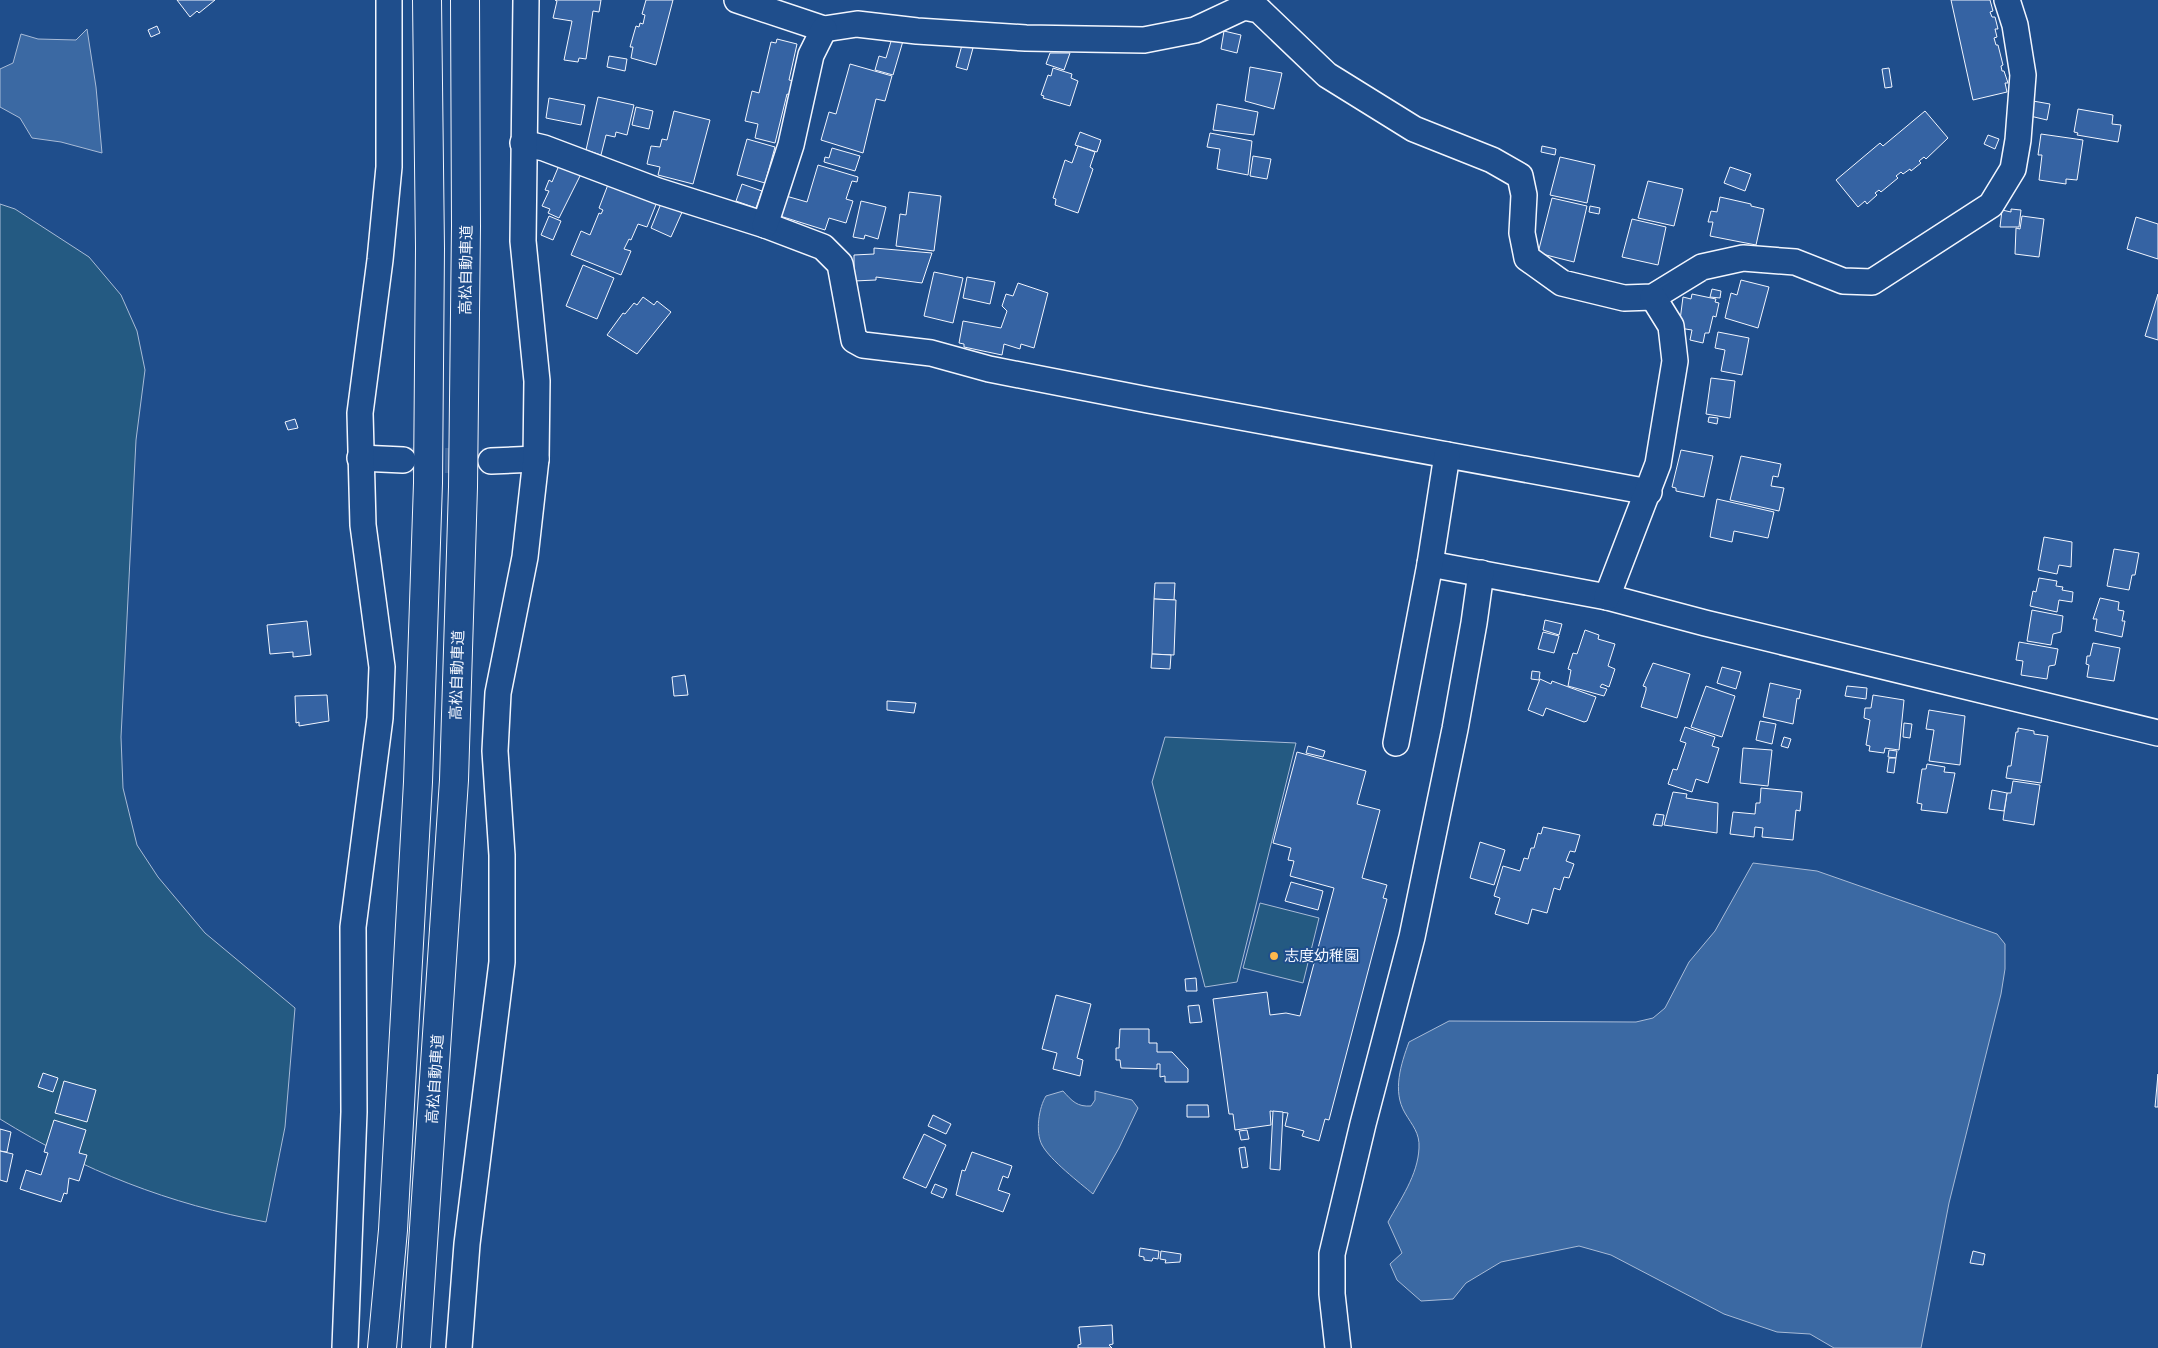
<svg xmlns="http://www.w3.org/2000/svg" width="2158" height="1348" viewBox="0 0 2158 1348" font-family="'Space Grotesk','Noto Sans JP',sans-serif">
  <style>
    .green { fill: #245a82; stroke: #a8bbd7 }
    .water { fill: #3b69a3; stroke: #a8bbd7 }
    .building { fill: #3563a3; stroke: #f2f6ff }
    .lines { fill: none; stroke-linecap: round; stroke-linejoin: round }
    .minor-tunnel { stroke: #3f679d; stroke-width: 25; stroke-dasharray: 25 12; stroke-linecap: butt }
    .minor-casing { stroke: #f2f6ff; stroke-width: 28 }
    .highway-casing { stroke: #f2f6ff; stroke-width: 30 }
    .minor { stroke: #1f4e8c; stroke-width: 25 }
    .highway { stroke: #1f4e8c; stroke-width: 28 }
    .poi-dot { fill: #ffb74d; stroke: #1f4e8c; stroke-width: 2 }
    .labels { text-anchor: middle; stroke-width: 4; stroke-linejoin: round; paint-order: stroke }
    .street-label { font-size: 15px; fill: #f2f6ff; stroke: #1f4e8c }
    .poi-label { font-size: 15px; fill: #f2f6ff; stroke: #1f4e8c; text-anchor: start }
  </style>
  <rect width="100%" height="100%" fill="#1f4e8c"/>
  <g class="green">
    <path d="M0,204L15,209L89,257L121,295L137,331L145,370L136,440L121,737L123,788L137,845L158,877L205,933L295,1008L285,1127L266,1222C169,1204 84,1171 0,1119Z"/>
    <polygon points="1165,737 1296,743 1237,982 1205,987 1152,782"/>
    <polygon points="1260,903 1319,918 1303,983 1243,968"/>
  </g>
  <g class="water">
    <polygon points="87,29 96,87 102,153 61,142 32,138 20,118 0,107 0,69 13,63 21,34 38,39 76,40"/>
    <path d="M1753,863L1817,871L1997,934L2005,944V969L2001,994L1949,1203L1921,1348H1834L1810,1334L1777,1332L1724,1314L1611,1255L1579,1246L1501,1262L1466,1283L1453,1299L1421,1301L1397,1280L1390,1264L1402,1253L1388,1222C1400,1200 1418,1175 1419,1148C1420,1133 1412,1125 1405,1113C1392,1091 1401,1064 1409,1042L1449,1021L1636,1022L1653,1018L1665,1008L1689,962L1715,931Z"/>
    <path d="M1063,1091C1072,1101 1077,1107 1091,1106L1095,1100V1091L1132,1100L1138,1108L1119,1148L1093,1194C1080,1183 1050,1160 1042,1145C1035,1132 1039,1107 1046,1096Z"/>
  </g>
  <g class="building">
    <polygon points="177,0 215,0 199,13 197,11 190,17"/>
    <polygon points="601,0 599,12 593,11 586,59 579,58 578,62 564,60 572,21 553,18 557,1 555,0"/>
    <polygon points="646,0 673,0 656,65 631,58 633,47 630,47 636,26 639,27 640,23 643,24 645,15 642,14"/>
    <polygon points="1951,0 1990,0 1993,11 1990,12 1992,17 1995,17 1998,29 1995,29 1997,37 1994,38 1996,45 1998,45 2003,65 2001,66 2002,71 2004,71 2008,83 2005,83 2007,92 1973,100"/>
    <polygon points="157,26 160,33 151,37 148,30"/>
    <polygon points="1224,31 1241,35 1237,53 1221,49"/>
    <polygon points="892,38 903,41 893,75 875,70 879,56 886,58"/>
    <polygon points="777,39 797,44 789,80 794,81 790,95 787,94 775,143 755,138 758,124 745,121 752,91 759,93 771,42 776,43"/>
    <polygon points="962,45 973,48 967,70 956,67"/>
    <polygon points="1050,53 1070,53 1064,70 1046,64"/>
    <polygon points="609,56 627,59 625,71 607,67"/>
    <polygon points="850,64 892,76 885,101 876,99 863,153 821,140 829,112 836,114"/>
    <polygon points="1250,67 1282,73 1274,109 1245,101"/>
    <polygon points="1053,68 1072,74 1071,78 1078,81 1070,106 1043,98 1044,96 1041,95 1048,75 1051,76"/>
    <polygon points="1889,68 1892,87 1885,88 1882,69"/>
    <polygon points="598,97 634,105 627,135 616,132 615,137 606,135 601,155 586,150"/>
    <polygon points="549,98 585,105 581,125 546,118"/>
    <polygon points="2033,101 2050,104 2047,120 2030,116"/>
    <polygon points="1217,104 1258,112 1254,135 1213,130"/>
    <polygon points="636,107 653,111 649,129 632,125"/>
    <polygon points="2078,109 2113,115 2112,124 2121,125 2118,142 2077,135 2078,133 2074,132"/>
    <polygon points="674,111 710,120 693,184 658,175 660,167 647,164 651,146 660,147 662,139 667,140"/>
    <polygon points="1925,111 1948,138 1926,159 1924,157 1919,161 1921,163 1911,171 1910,169 1903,174 1901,172 1896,176 1898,178 1881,192 1879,190 1875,193 1877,195 1867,204 1865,201 1858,207 1836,180 1880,143 1883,146"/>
    <polygon points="1080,132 1101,140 1097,152 1075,145"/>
    <polygon points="1210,133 1252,141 1248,175 1217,169 1220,149 1207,147"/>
    <polygon points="2041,134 2083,140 2077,180 2066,179 2066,184 2039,180 2042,155 2038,155"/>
    <polygon points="1988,135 1999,139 1995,149 1984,144"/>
    <polygon points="747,139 775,147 765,183 737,175"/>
    <polygon points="1078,146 1095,152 1090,167 1093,169 1078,213 1055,205 1056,199 1053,198 1065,160 1072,163"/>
    <polygon points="1542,146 1556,149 1555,155 1541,152"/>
    <polygon points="832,148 860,156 855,171 824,162 825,157 829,158"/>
    <polygon points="1253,156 1271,159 1267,179 1250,176"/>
    <polygon points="1560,157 1595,165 1587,203 1550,195"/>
    <polygon points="560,163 582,172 559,218 548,213 550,209 542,206 549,191 545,190 549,180 552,182"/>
    <polygon points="818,165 858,177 857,182 852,181 846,199 853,201 846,223 829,218 825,230 780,216 786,196 807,202"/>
    <polygon points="1730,167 1751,174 1745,191 1724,183"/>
    <polygon points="1648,181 1683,189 1674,226 1638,218"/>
    <polygon points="609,182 657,202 647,227 638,224 631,240 629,239 624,249 631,251 621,275 571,255 581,231 590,235 599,213 601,214 603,210 599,208"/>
    <polygon points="742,184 762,191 756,208 736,201"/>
    <polygon points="909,192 941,196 934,251 896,246 900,214 906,215"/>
    <polygon points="1720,197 1751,204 1751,206 1764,209 1756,245 1710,236 1713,222 1708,222 1711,211 1717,212"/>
    <polygon points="1552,198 1587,206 1574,262 1538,253"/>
    <polygon points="662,201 683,210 671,237 651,228"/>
    <polygon points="861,201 886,207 878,239 865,235 864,239 853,237"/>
    <polygon points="1590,206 1600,208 1599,214 1589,212"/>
    <polygon points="2011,209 2021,210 2019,227 2000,227 2002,210 2011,212"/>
    <polygon points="549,216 561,221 553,240 541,235"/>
    <polygon points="2022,216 2044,219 2039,257 2015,254 2016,228 2020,229"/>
    <polygon points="2136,217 2158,224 2158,259 2127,249"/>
    <polygon points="1632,219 1666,227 1658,265 1622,257"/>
    <polygon points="874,248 932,253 922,283 876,277 876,280 854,281 854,255 874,254"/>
    <polygon points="583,265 614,278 597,319 566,306"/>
    <polygon points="934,272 963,278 953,323 924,316"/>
    <polygon points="967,277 995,282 990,304 963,298"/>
    <polygon points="1741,280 1769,287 1758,328 1725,318 1731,293 1737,295"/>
    <polygon points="1018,283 1048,293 1034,348 1021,344 1020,349 1004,344 1002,355 964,347 964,344 959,343 963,321 1001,328 1007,311 1002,306 1006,294 1013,296"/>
    <polygon points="1712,289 1721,291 1720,298 1710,297"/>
    <polygon points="1692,294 1716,299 1715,302 1719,303 1716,317 1713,316 1709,333 1705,333 1703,343 1690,340 1692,330 1679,328 1683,297 1691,299"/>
    <polygon points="2158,294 2158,340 2145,336"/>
    <polygon points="643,297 654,305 657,301 671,312 637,354 607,335 623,313 625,314 634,303 637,305"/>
    <polygon points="1718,332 1749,338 1742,375 1721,371 1725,350 1715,348"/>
    <polygon points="1711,378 1735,381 1730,418 1706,414"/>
    <polygon points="1709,417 1718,418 1717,424 1708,422"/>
    <polygon points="295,419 298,428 288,430 285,422"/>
    <polygon points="1681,450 1713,456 1704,497 1676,491 1676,488 1672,487"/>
    <polygon points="1741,456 1781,464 1778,477 1773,476 1771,486 1784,488 1779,511 1730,500"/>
    <polygon points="1717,499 1774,512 1768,538 1734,531 1732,542 1710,537"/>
    <polygon points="2044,537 2072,542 2071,567 2059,565 2057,574 2038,570"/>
    <polygon points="2114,549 2139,553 2135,575 2132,575 2129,590 2107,586"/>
    <polygon points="2039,578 2057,581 2056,586 2063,587 2062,590 2073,592 2072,602 2059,600 2057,612 2030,606 2033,591 2036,592"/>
    <polygon points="1155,583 1175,583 1174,600 1154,599"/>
    <polygon points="2100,598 2119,602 2118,610 2124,611 2122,621 2125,621 2122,637 2095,631 2097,619 2093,619"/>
    <polygon points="1154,599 1176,600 1174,655 1152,654"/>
    <polygon points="2032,610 2063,616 2061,632 2053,634 2051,645 2027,641"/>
    <polygon points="1545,620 1562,624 1559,635 1543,630"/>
    <polygon points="307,621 311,655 293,657 293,652 270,654 267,625"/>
    <polygon points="1585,630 1599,635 1598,639 1615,644 1608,666 1615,669 1609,687 1602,684 1600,687 1607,689 1604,696 1568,686 1571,670 1568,669 1573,653 1577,654"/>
    <polygon points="1543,632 1559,636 1554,653 1538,649"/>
    <polygon points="2019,642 2058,649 2055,665 2049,666 2047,679 2021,675 2023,661 2016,660"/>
    <polygon points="2093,643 2120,648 2114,681 2087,677 2089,665 2086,664 2087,656 2090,656"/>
    <polygon points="1152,654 1171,655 1170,669 1151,668"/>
    <polygon points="1653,663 1690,674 1677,718 1641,707 1646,690 1646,687 1643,686"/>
    <polygon points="1722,667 1741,672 1736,689 1717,683"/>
    <polygon points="1532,671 1540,672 1539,680 1531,679"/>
    <polygon points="685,675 688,695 674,696 672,677"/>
    <polygon points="1540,679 1551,684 1552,681 1596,697 1587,721 1584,722 1546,708 1543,716 1528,710"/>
    <polygon points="1770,683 1801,690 1799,699 1797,698 1793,724 1763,717"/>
    <polygon points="1706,686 1735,696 1722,737 1691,727"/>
    <polygon points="1847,686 1867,688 1866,699 1845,696"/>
    <polygon points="327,695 329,721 299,726 299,722 296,723 295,696"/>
    <polygon points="1873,695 1904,700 1899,750 1885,748 1884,753 1869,751 1870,746 1866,745 1870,720 1864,718 1865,708 1871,708"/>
    <polygon points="887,701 916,703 914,713 887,710"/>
    <polygon points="1929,710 1965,716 1960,765 1929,761 1934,730 1926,729"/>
    <polygon points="1760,721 1776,724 1772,744 1756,740"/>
    <polygon points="1904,723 1912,724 1910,738 1903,737"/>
    <polygon points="1685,727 1715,737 1712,746 1719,748 1708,783 1696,779 1692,792 1668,784 1673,769 1677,770 1686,743 1680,741"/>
    <polygon points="2018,728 2034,731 2034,734 2048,736 2041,783 2006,778 2008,766 2011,766 2016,732 2018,732"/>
    <polygon points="1784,737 1791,739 1788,748 1781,746"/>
    <polygon points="1308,746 1325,751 1323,757 1306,753"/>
    <polygon points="1743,748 1772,750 1768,786 1740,783"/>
    <polygon points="1889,750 1897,751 1896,758 1888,757"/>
    <polygon points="1297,752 1366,771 1357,804 1380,810 1362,878 1387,885 1383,898 1387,899 1329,1120 1325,1119 1319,1141 1302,1136 1304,1131 1285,1126 1288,1113 1270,1111 1271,1125 1235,1130 1233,1114 1229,1114 1213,999 1267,992 1270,1015 1286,1013 1300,1016 1334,888 1290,876 1294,861 1288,860 1291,848 1273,843"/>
    <polygon points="1889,758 1896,758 1894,773 1887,772"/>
    <polygon points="1927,764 1945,767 1944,772 1955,773 1947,813 1921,810 1922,804 1917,803 1922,769 1926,769"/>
    <polygon points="2013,781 2040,785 2034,825 2003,820 2007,793 2011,793"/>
    <polygon points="1761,788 1802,792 1800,811 1796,810 1793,840 1762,837 1763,828 1755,827 1754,837 1730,834 1733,812 1755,814 1756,803 1760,803"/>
    <polygon points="1992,790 2007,793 2004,811 1989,809"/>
    <polygon points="1673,792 1687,794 1686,798 1718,803 1717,833 1664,825"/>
    <polygon points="1656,814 1664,815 1662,826 1653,825"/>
    <polygon points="1543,827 1580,835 1575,852 1570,851 1566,861 1574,864 1569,878 1564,877 1560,890 1554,888 1547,913 1532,909 1528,924 1495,914 1500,898 1494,896 1503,866 1520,871 1524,858 1528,859 1531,848 1534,848 1538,833 1541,834"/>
    <polygon points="1480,842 1505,850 1494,885 1470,878"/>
    <polygon points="1291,882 1323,891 1318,910 1285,901"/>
    <polygon points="1196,978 1197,991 1186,991 1185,979"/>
    <polygon points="1056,995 1091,1004 1077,1058 1083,1060 1080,1076 1053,1069 1057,1053 1042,1049"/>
    <polygon points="1199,1005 1202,1022 1190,1023 1188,1006"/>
    <polygon points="1120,1029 1149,1029 1149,1043 1157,1043 1157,1052 1172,1052 1188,1069 1188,1082 1165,1082 1165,1076 1160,1077 1160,1064 1157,1064 1157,1069 1121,1068 1120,1060 1116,1060 1116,1048 1119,1048"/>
    <polygon points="43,1073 58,1078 53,1092 38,1087"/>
    <polygon points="2158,1074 2158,1107 2155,1107"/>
    <polygon points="64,1081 96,1090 87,1122 55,1113"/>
    <polygon points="1187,1105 1208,1105 1209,1117 1187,1117"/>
    <polygon points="1273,1111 1283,1112 1280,1170 1270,1169"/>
    <polygon points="933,1115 951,1124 946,1134 928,1126"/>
    <polygon points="54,1120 86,1130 79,1153 87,1155 79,1181 69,1178 67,1194 64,1193 61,1202 20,1189 26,1170 41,1175 48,1153 44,1152"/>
    <polygon points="0,1129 11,1132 7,1152 0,1151"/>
    <polygon points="1247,1130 1249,1139 1241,1140 1239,1131"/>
    <polygon points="924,1134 946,1145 926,1188 903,1178"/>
    <polygon points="1245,1147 1248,1167 1242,1168 1239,1148"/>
    <polygon points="0,1151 13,1154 7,1182 0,1180"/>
    <polygon points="972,1152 1012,1166 1008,1178 1003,1176 998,1190 1010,1194 1003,1212 956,1195 962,1170 965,1171"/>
    <polygon points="935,1184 947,1189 943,1198 931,1193"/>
    <polygon points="1140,1248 1159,1251 1158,1259 1153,1258 1152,1261 1144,1260 1144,1257 1139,1256"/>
    <polygon points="1161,1251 1181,1254 1180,1262 1165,1263 1166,1260 1160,1259"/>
    <polygon points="1973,1251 1985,1254 1983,1265 1970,1263"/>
    <polygon points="1112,1325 1113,1344 1109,1345 1112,1348 1078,1348 1078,1345 1081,1344 1079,1327"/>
  </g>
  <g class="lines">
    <polyline class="minor-tunnel" points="408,460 491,461"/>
    <defs>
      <g id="minor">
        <polyline points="737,0 824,29 857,24 917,31 1026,38 1144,40 1195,30 1244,7 1259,10 1327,75 1414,129 1492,160 1520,176 1524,195 1522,233 1527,258 1562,283 1624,298 1653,297 1702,267 1743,258 1795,262 1843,281 1872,282 1991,205 2013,169 2018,140 2023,75 2015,25 2007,0"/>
        <polyline points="523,143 544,148 658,191 765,225 823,247 840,264 854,340 863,345 931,353 989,369 1148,400 1649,492"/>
        <polyline points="765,225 791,145 811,55 824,29"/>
        <polyline points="360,458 403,460"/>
        <polyline points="491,461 536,459"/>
        <polyline points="1430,564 1607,597 1705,623 2158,733"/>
        <polyline points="1607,597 1658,464 1675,361 1671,326 1653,297"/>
        <polyline points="1396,743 1430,564 1447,455"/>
        <polyline points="345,1348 354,1112 353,927 380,718 382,667 363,525 360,413 380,260 389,167 389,0"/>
        <polyline points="459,1348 467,1244 502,962 502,855 495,751 498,693 525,557 536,459 537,381 523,241 526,0"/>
        <polyline points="1338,1348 1332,1294 1332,1254 1363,1124 1412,937 1455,729 1474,623 1481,573"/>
      </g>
      <g id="highway">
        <polyline points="382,1348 393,1230 418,782 428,483 430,248 427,0"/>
        <polyline points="416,1348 454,780 463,487 466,226 465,0"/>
      </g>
    </defs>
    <use href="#minor" class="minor-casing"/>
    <use href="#highway" class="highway-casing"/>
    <use href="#minor" class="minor"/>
    <use href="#highway" class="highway"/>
  </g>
  <circle class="poi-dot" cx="1274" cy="956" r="5"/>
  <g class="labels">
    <g class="street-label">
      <text transform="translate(466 270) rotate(-89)" y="5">高松自動車道</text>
      <text transform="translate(457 675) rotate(-88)" y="5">高松自動車道</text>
      <text transform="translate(435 1079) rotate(-86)" y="5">高松自動車道</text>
    </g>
    <g class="poi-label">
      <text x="1284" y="961">志度幼稚園</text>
    </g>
  </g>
</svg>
